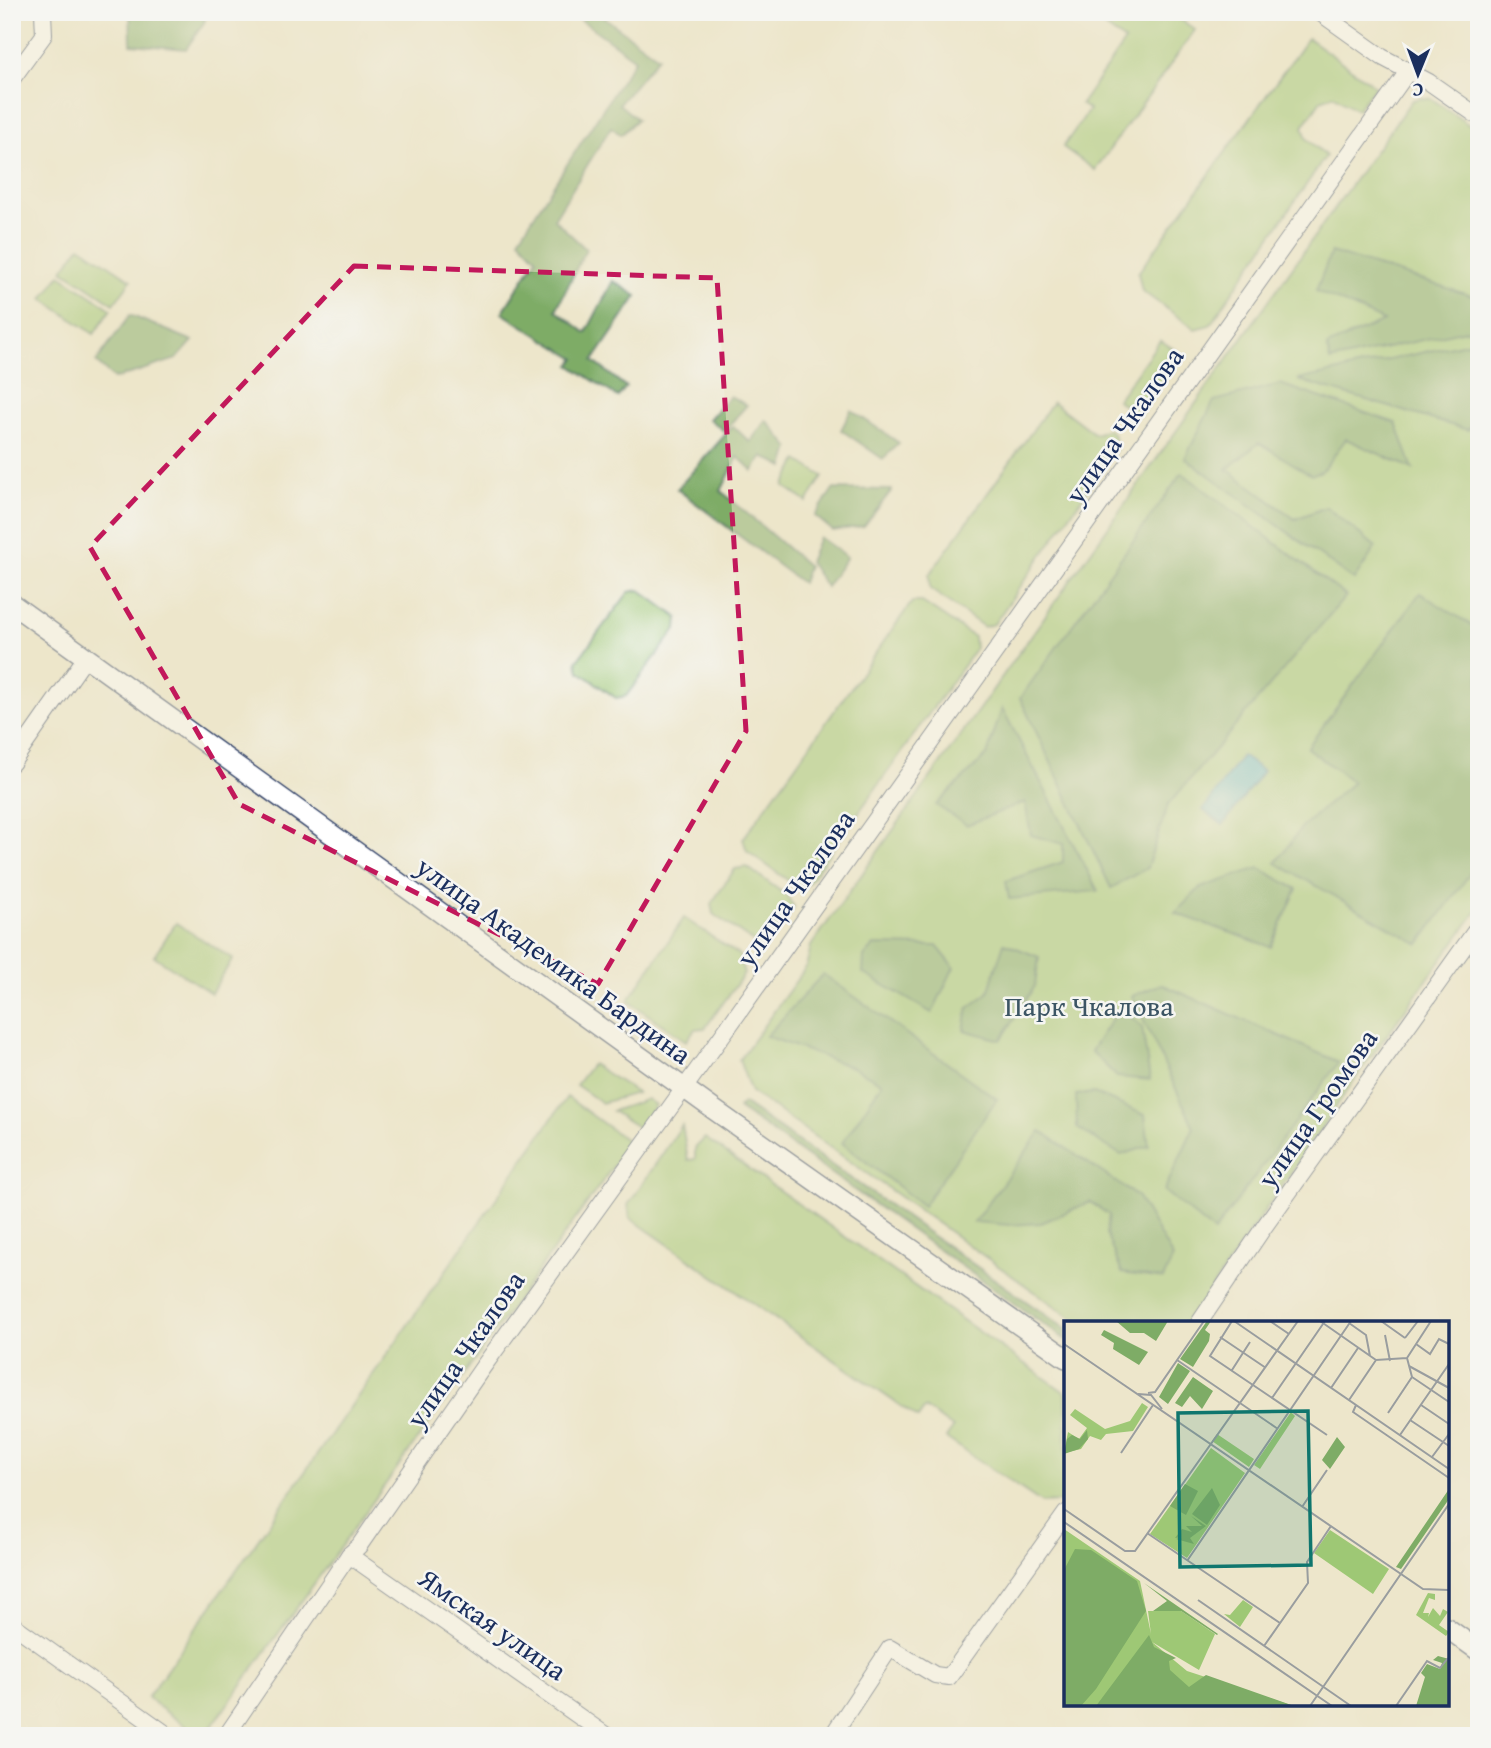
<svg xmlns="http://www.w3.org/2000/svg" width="1491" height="1748" viewBox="0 0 1491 1748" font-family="'Gentium Book Plus',serif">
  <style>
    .green { fill: #9ec875; stroke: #5c7c6a; stroke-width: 2 }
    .forest { fill: #7eac66; stroke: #4c6e62; stroke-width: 2 }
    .water { fill: #48b0c7; stroke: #327092; stroke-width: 2 }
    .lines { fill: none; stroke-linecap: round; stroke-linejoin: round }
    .minor-casing { stroke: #3a4a6e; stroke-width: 18 }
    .tertiary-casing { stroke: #3a4a6e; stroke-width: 22 }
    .minor { stroke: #fff; stroke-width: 16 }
    .tertiary { stroke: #fff; stroke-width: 19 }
    .marked { fill: none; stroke: #c2185b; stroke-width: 5; stroke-dasharray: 14 9; stroke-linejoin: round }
    .labels { text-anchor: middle; stroke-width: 5; stroke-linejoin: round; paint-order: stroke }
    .street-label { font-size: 28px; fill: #1b2f5e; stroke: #f6f6f2 }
    .park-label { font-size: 28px; fill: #3c5564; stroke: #f6f6f2 }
    .inset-road { fill: none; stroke: #999d9f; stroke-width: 2 }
    .view { fill: #0f766e; fill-opacity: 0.15; stroke: #0f766e; stroke-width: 3.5 }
    .inset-edge { fill: none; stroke: #1b2f5e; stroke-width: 3.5 }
  </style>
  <rect width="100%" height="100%" fill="#f6f6f2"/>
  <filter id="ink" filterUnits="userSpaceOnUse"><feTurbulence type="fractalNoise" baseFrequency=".0143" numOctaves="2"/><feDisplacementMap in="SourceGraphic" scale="14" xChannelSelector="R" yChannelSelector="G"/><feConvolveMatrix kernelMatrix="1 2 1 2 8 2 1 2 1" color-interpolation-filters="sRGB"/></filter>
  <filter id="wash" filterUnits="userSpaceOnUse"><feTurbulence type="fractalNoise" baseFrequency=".00686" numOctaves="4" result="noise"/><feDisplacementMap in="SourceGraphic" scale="28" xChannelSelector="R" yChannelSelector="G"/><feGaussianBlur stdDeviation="1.57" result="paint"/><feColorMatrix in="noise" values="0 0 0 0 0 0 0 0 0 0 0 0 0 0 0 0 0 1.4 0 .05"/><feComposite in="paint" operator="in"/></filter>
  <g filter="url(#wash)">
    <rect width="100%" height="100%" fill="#ede6cb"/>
    <g class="green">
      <polygon points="1084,12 1170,12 1195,30 1095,170 1063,147 1089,110 1081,104 1125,41"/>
      <polygon points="1308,38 1375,86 1357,110 1333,95 1321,100 1303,127 1307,139 1326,156 1210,325 1195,329 1142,291 1138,273"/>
      <polygon points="1422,98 1432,99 1479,132 1479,908 1353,1082 1188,1323 1079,1323 757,1096 751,1092 739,1060 806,967 811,946 1365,165 1412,100"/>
      <polygon points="80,246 131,280 114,304 63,270"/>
      <polygon points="60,275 111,309 94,334 43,299"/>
      <polygon points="1160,340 1181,354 1139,415 1117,400"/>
      <polygon points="1053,402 1095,434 1108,429 1113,433 1117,448 994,624 984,627 930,589 929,575"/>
      <polygon points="798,460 823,476 807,502 784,486"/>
      <polygon points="640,590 678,618 677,628 626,696 616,698 579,671 577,661 629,592"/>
      <polygon points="912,602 922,602 974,637 975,649 807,885 797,887 747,851 743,839"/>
      <polygon points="747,867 786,895 794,907 767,944 755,943 713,914 711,904 735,869"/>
      <polygon points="684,918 739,955 744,974 705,1028 695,1029 686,1041 628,1001"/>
      <polygon points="176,923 233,959 211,993 154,956"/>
      <polygon points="592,1064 637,1093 602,1103 576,1085"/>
      <polygon points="567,1097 630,1143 205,1736 199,1736 147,1698"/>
      <polygon points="647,1099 655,1105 639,1128 612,1111"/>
      <polygon points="682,1125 688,1160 695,1159 695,1148 705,1138 1066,1393 1066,1493 1060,1502 1042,1503 946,1438 953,1428 925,1408 918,1418 630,1218 628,1205"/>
    </g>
    <g class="forest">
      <polygon points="130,12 204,12 205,21 186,49 131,44"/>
      <polygon points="570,12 597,12 658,57 619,104 637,119 621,135 611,127 554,219 586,249 556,310 586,333 613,281 637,296 593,361 626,387 618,397 570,365 576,359 502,313 537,258 519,239 635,59"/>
      <polygon points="1331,252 1479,298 1479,327 1330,361 1327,346 1384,321 1316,291"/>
      <polygon points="130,315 193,341 177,359 114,379 96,362"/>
      <polygon points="1479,340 1479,416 1468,430 1298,380"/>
      <polygon points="1280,384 1396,423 1413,469 1346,439 1322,471 1311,475 1259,443 1227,469 1295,519 1326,507 1376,547 1354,580 1185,458 1214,401"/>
      <polygon points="730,396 747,405 724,431 709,419"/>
      <polygon points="851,410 899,443 883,459 841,430"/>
      <polygon points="766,420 790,448 784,467 763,456 753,471 738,457 721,491 808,566 802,583 677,489 733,426 750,442"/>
      <polygon points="1182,473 1346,596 1168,805 1147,868 1111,888 1020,698"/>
      <polygon points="833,489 892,490 864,526 833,531 815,516"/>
      <polygon points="819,537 847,557 826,587 809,562"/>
      <polygon points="1420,593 1479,630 1479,861 1419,944 1276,863 1302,827 1353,782 1307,748"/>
      <polygon points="1002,708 1098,891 1009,899 1006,881 1063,862 1063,844 1031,835 1025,802 967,825 936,805 987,755"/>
      <polygon points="1259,868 1297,889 1271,947 1175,913 1200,888"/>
      <polygon points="1004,943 1039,957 1035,986 1001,1040 964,1030 968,1008 988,993"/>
      <polygon points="874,945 937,946 954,967 932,1013 863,973 864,957"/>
      <polygon points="823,974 997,1099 923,1206 842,1143 882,1083 854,1068 766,1036"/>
      <polygon points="1161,984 1339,1062 1214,1232 1164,1191 1194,1127 1132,996"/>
      <polygon points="1120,1006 1142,1027 1150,1080 1117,1077 1091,1051"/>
      <polygon points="1094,1093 1145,1115 1149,1146 1121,1155 1077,1128 1076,1095"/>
      <polygon points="743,1103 1066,1329 1066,1340 738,1108"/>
      <polygon points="1041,1131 1138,1197 1173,1258 1163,1279 1122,1273 1106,1234 1109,1215 1090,1202 1041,1223 1009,1225 974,1222"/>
    </g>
    <polygon class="water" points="1242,756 1263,771 1223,825 1203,810"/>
  </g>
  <g filter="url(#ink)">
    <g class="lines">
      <defs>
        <g id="minor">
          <polyline points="1319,12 1382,57 1429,82 1479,117"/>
          <polyline points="12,79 44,35 43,12"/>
          <polyline points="12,763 86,657"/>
          <polyline points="1199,1323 1264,1227 1479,926"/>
          <polyline points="349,1555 607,1736"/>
          <polyline points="12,1624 169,1736"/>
          <polyline points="226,1736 349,1555 359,1546 483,1367 729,1026 1409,70"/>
          <polyline points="832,1736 890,1648 935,1675 949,1677 1066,1513"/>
        </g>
        <g id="tertiary">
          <polyline points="12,604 713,1109 1066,1358"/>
          <polyline points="1447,1628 1479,1651"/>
        </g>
      </defs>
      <use href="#minor" class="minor-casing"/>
      <use href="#tertiary" class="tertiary-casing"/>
      <use href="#minor" class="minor"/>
      <use href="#tertiary" class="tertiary"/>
    </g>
  </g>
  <path d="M0 0H1491V1748H0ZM354,266L717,278L746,731L598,984L239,804L90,547Z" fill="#ede6cb" fill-opacity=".55" fill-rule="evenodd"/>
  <path class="marked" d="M354,266L717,278L746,731L598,984L239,804L90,547Z"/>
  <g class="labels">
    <g class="street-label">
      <text transform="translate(1124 425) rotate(-55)" y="10">улица Чкалова</text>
      <text transform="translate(795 888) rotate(-55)" y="10">улица Чкалова</text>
      <text transform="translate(554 960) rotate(36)" y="10">улица Академика Бардина</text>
      <text transform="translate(1317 1108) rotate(-55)" y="10">улица Громова</text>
      <text transform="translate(465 1349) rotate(-55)" y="10">улица Чкалова</text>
      <text transform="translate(493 1624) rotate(35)" y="10">Ямская улица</text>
    </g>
    <g class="park-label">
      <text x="1089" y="1016">Парк Чкалова</text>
    </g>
  </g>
  <g transform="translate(1064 1321)">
    <rect width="385" height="385" fill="#ede6cb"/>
    <path d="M78,82L84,86L69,110L42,113L37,119L26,115L17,128L0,132L4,111L15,118L23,107L6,94L11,88L41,108L66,100ZM227,91L231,95L196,148L190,144ZM153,113L190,138L185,146L148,120ZM147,127L181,152L123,237L86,213ZM0,208L76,260L87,313L84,290H117L151,313L135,349L88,321L123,350L230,385H0ZM266,209L325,248L309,273L250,232ZM364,272L371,273V279L365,277L359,292H365L364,296L369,287L376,295L379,288L384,291L375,304L385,311L382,315L352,294ZM179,279L189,286L176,306L160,293L166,294Z" fill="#9ec875"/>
    <path d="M52,0H104L92,20L80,12H66ZM143,0H147L141,9L146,13L145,20L129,46L116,38ZM40,9L84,31L75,44L49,28L50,22L37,14ZM114,42L126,50L104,83L95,76ZM129,56L149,70L138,88L126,75L118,86L111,82ZM23,109L24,118L15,128L0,133L3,118L8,114L16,118ZM273,116L281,126L266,148L258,139ZM121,163L134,170L122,194L106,185ZM148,167L156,184L143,204L128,193ZM385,168V178L337,248L332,246ZM127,195L142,205L126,217L130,223L112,218L118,216L111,217L118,208L128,211L122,205H138ZM11,228L27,229L73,260L82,290L32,368L17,385H0V249ZM80,262L154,313L153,314L117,290H89L103,280ZM85,314L90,326L112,337L105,340L106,349L125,366L142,354L230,385H32ZM374,335L385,338V385H352L361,356L357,352L363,343L376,348L378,342L369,339Z" fill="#7eac66"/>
    <path class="inset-road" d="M168,0L146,35L263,114M170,0L385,148M206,0L225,13M256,0L312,39L343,37M317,0L341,17M285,2L302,14L306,35M321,14L326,40M156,16L202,47M341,17L354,0M0,23L359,268L385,269M352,23L366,33L375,18L385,23M343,37L348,56L385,81M343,37L367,0M113,39L214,108M345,45L385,67M168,49L186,21M267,67L294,27M84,72L91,71L140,0M74,73L87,74L98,88M208,77L261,0M285,79L312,39M292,84L289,91L385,157M357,84L385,103M324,92L348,56M346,99L385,125M336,114L385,43M57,132L89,84M368,136L385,113M238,186L263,149M0,188L61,230H71L234,0M0,201L268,385M83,212L216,302M123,240L287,0M134,279L287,385M200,325L244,262L243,241L267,205M246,385L385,183M332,385L363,340L376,347L384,337"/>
    <path class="view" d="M244,90L247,244L116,246L114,92Z"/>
    <rect width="385" height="385" class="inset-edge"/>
  </g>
  <rect width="1491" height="1748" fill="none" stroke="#f6f6f2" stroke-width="42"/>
  <g transform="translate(1418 74) rotate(181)" stroke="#f6f6f2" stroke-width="5" paint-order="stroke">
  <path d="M0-5L12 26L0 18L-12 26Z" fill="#1b2f5e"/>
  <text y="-10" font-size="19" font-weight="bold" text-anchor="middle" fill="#1b2f5e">С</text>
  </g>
</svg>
